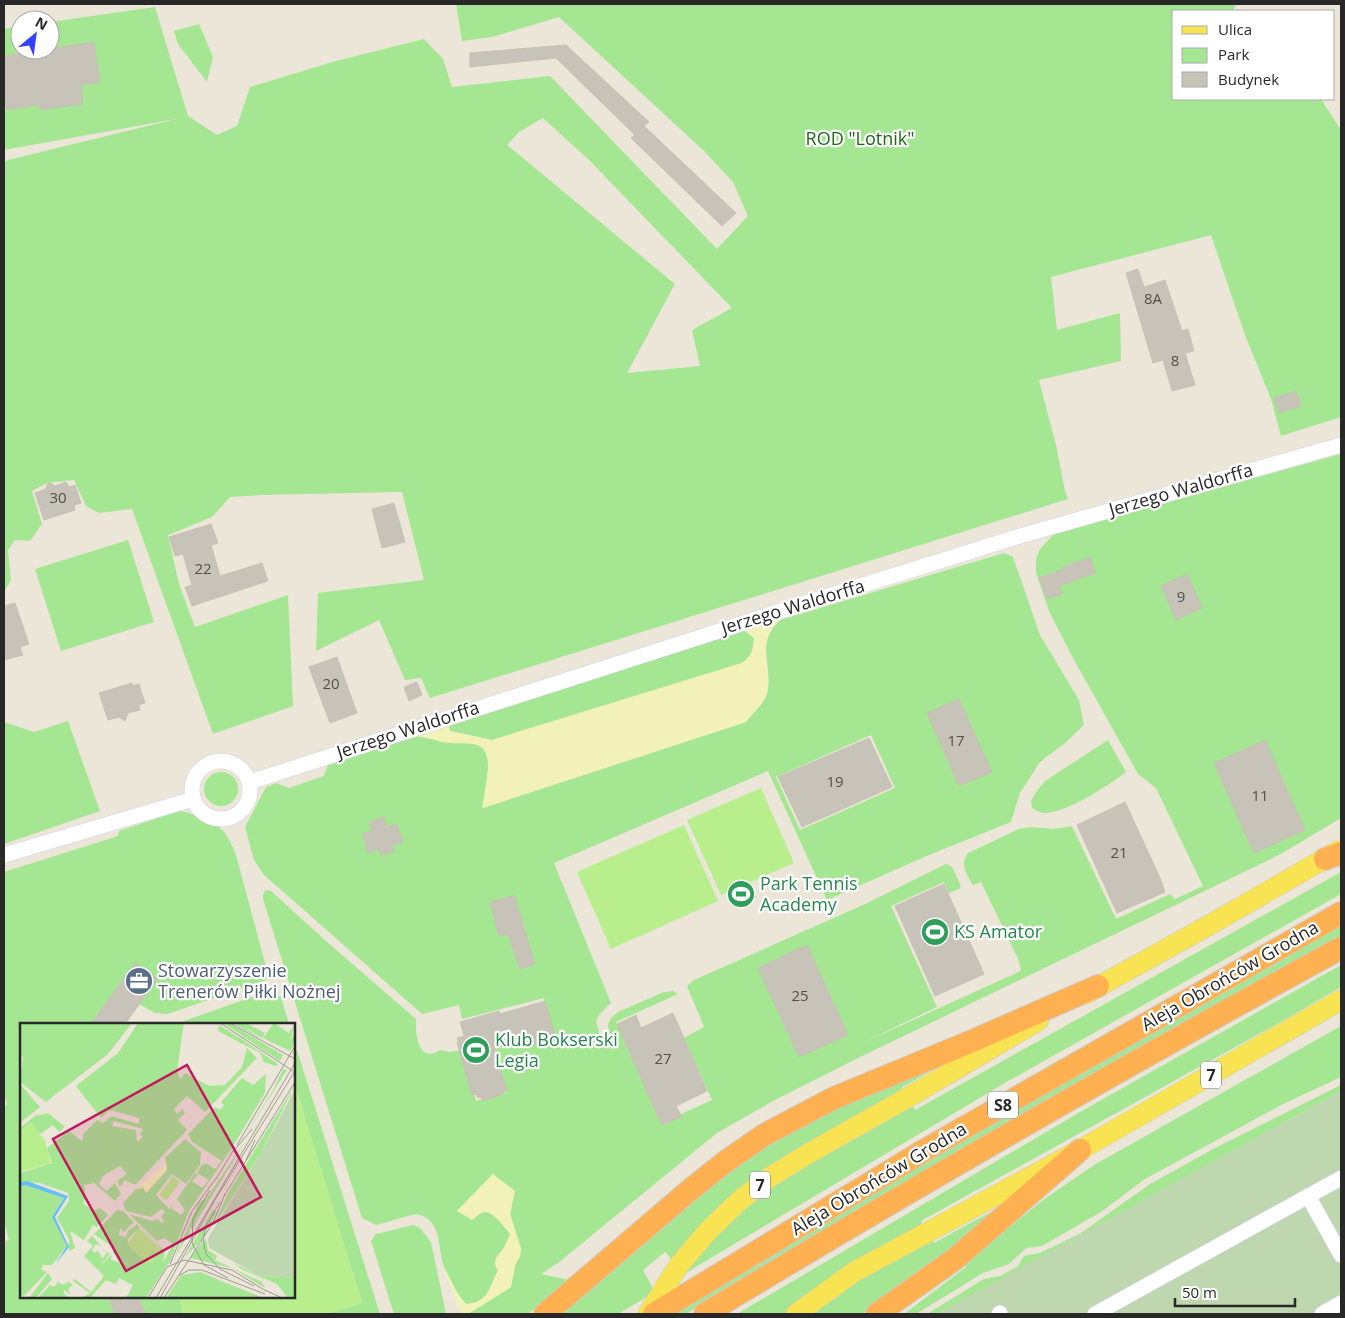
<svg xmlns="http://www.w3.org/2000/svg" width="1345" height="1318" viewBox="0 0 1345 1318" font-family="'Open Sans',sans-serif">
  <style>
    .green { fill: #a5e692; fill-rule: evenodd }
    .sand { fill: #f3f1ba }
    .cemetery { fill: #bed7af }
    .pitch { fill: #b9ee8d }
    .building { fill: #c7c3b9; stroke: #c7c2b3 }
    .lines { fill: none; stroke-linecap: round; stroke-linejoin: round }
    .minor-casing { stroke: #ced0e3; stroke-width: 16 }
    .major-casing { stroke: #cbcbcb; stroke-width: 21 }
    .highway-casing { stroke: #cbcbcb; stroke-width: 24 }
    .minor { stroke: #fff; stroke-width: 15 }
    .major { stroke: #f8e452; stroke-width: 20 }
    .highway { stroke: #ffb151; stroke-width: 22 }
    .labels { text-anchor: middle; stroke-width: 4.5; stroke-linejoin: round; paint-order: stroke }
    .number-label { font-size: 15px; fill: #504f4c }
    .shield { fill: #fff; stroke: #686868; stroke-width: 1 }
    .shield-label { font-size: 16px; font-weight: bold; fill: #282828 }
    .park-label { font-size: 18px; fill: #1d6816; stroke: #fff }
    .street-label { font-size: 18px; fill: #282828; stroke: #fff }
    .leisure-label { font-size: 18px; fill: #27864d; stroke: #fff; text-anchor: start }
    .service-label { font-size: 18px; fill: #4e5e75; stroke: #fff; text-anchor: start }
    .inset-road { fill: none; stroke: #9e9a92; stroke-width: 1 }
    .view { fill: #c2185b; fill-opacity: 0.15; stroke: #c2185b; stroke-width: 2.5 }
    .inset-edge { fill: none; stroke: #282828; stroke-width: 2.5 }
  </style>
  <rect width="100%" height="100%" fill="#ece6d9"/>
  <g class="green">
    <path d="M456,4H1236L1233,11H1174V99H1321L1341,130V417L1281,436L1271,399L1245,335L1211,235L1051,277L1057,330L1120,313L1121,361L1039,380L1056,445L1065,491L1068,499L430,698L421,678L405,680L379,620L316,651L318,593L424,580L402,492L262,495L230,497L212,517L168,535L179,584L195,627L288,595L293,706L213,734L132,509L99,513L86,506L74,480L47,483L32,491L42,524L30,541L15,540L8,550L11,580L4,592V161L176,119L4,150V29L20,26V50H50V22L155,7L188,116L217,135L237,126L250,87L336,61L424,39L443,59L452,87L550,76L717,249L748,216L733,182L704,151L559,17L492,37L462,41ZM543,118L589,160L732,308L692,330L700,366L627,373L675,284L507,145L519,132Z"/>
    <polygon points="199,24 213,57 207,82 178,44 174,31"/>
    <path d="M1341,454V818L1279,855L858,1058L773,1101L717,1133L558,1263L541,1274L570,1280L528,1314H468L511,1287L515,1265L520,1256L521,1249L510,1214L512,1206L493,1174L457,1211C472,1219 478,1209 489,1213C497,1216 505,1227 510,1234L503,1250L496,1258L498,1270L487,1295L477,1303L466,1304C457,1294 449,1280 444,1267C437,1247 443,1218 415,1214L376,1225L362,1218L263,899V895L266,890L271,891L326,941L416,1019C415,1034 419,1064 440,1050L449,1052L463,1050L476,1101L506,1093L495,1049L553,1035L544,998L462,1019L459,1005L422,1014L264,875L254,860L245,827L266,787L276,783L289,788L324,776L328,765L414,736L427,737L442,742L478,744L486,750L489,761L483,808L746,722C751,716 765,702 767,694C774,665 754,644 780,620L1004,553L1013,557L1040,635L1079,700L1084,725L1065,743L1040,762L1020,793L1011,822L929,855L827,900L768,771L554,863L611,1003L599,1015L596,1021L601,1039L610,1035L608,1024L611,1018L618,1012L664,992L673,991L678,994L616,1022L661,1123L712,1100L684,1038L704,1027L687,986L694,980L863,905L946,864L952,867L961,886L959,889L949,893L944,882L891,906L937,1007L860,1044L1021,971L1019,961L981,882L973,885C967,875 959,864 968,853L1019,829L1031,827L1054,829L1072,826L1116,919L1170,894L1175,899L1203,886L1156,788L1138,774L1074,660L1049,611L1036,573V559L1040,549L1054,534ZM871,735L895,788L800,830L776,777Z"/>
    <polygon points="128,540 154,622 61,651 35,569"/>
    <path d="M745,631L754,638C753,650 752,656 742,663L492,740L450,731L449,726L453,722Z"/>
    <polygon points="68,721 100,811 4,844 4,722 34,732"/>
    <path d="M1108,740L1126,772C1108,786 1065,814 1043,813C1039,812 1036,810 1032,808L1031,801L1036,792L1045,781Z"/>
    <circle cx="221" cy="789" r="17"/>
    <path d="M179,811C192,813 217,822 225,833C230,840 233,848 236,855L269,978L259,983L167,1014L155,1013L139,1004L157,979L135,964L94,1019L100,1024H21V1297H107L115,1314H4V1241L9,1240L4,1220V1107L7,1104L4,1095V872L118,836L119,831Z"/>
    <polygon points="1341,872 1341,894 1003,1084 684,1274 665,1252 643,1270 655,1292 618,1314 556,1314 714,1182 777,1139 814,1119 895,1084 934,1069 901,1088 915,1110"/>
    <polygon points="1341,925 1341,936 748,1277 686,1314 670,1314 804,1232"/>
    <polygon points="1341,965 1341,987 1279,1023 921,1221 934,1243 1016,1198 899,1289 862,1314 858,1313 855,1314 737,1314 1080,1112"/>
    <polygon points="270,992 281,997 289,1024 176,1024 263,993"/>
    <polygon points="1341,1026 1341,1077 1281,1105 1145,1179 1101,1212 1042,1246 1026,1248 1009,1264 983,1273 916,1314 904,1314 966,1267 964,1264 1043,1200 1094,1165"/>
    <polygon points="297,1050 380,1314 326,1314 362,1303 294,1082 294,1051"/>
    <polygon points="1341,1085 1341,1091 958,1303 936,1314 927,1314 984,1279 1000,1276 1018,1266 1024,1256 1040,1253 1081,1233 1150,1184 1215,1148"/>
    <polygon points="413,1225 420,1228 431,1242 446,1314 394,1314 371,1241 376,1234"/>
    <polygon points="137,1297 179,1297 184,1314 145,1314"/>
  </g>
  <g class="sand">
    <path d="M780,620C754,644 773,665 767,694C765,701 751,715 746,722L482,808C484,792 496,754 479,746C472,742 460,744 452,743C439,742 427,737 414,736L453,722L449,726L450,731L492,740L742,663C752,656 753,650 754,638L745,631Z"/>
    <path d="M493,1174L515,1191L510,1214L521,1249L520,1256L515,1265L511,1287L468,1314H462L457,1305L444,1267L459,1296L466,1304C487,1303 490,1288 498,1270C491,1262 498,1256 503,1249C506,1244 508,1239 510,1234C505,1228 495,1213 486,1212C481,1212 476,1217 472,1220L457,1211Z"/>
  </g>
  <polygon class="cemetery" points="1341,1091 1341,1314 936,1314"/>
  <g class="pitch">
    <polygon points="761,788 794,863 721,895 687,820"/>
    <polygon points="684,825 718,901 611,949 577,872"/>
    <polygon points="294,1082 362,1303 326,1314 184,1314 179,1297 294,1297"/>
  </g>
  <g class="building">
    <polygon points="94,42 100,82 81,85 83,104 40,110 39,105 7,110 4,89 4,56"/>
    <polygon points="566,45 649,122 644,126 736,213 722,226 631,138 635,135 556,58 470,67 470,53"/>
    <polygon points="1138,269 1144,287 1165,280 1182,331 1188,329 1194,351 1185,353 1195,385 1172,391 1163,360 1153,363 1126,273"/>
    <polygon points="1296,391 1301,406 1279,413 1274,398"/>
    <polygon points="48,482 55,486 66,482 69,487 75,485 81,503 74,505 75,510 44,520 35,493 46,489"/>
    <polygon points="394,503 405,542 382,548 372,509"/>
    <polygon points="211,524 218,543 211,545 220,576 262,563 268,581 192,606 185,587 192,585 183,554 175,556 169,537"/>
    <polygon points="1090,557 1095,573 1059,586 1062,594 1047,599 1039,578 1064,569 1063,567"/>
    <polygon points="1187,574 1202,608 1176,620 1161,586"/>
    <polygon points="15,603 29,644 20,647 23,655 4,660 4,606"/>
    <polygon points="337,657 357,713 330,723 309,667"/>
    <polygon points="417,682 422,695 409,701 404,687"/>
    <polygon points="132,683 133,686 139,684 145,703 139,705 140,710 128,713 125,721 119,717 108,720 99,693"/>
    <polygon points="959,699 992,772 959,786 927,713"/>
    <polygon points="869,738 892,787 802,827 778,777"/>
    <polygon points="1265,740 1305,830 1254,853 1214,763"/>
    <polygon points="1125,802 1161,880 1165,892 1117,913 1077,825"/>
    <polygon points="384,817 387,827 397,824 403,842 392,846 394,852 381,856 379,849 368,853 362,834 372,831 369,822"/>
    <polygon points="749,883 756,897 734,907 728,892"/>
    <polygon points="944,884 984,974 935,996 895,906"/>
    <polygon points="514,895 535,964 520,969 508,934 499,936 490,902"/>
    <polygon points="807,945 848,1035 799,1057 758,968"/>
    <polygon points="135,963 157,979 143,999 125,1024 91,1024"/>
    <polygon points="545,1001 556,1038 530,1045 528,1039 494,1049 507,1091 503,1092 504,1094 482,1101 481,1097 478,1098 476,1094 472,1095 457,1042 459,1042 457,1038 464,1036 460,1022 499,1011 500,1014"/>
    <polygon points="673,1013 707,1091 676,1106 682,1117 662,1125 617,1024 636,1015 641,1028"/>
    <polygon points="108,1297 138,1297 146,1314 115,1314"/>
  </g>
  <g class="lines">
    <defs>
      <g id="minor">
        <circle cx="221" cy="790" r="29"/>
        <polyline points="250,782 771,614 1020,536 1341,445"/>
        <polyline points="4,855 193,799"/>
        <polyline points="1308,1196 1341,1255"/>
        <polyline points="999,1314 1000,1313"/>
        <polyline points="1095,1314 1341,1178"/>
        <polyline points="1322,1314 1341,1303"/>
      </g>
      <g id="major">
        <polyline points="1085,994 1213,923 1338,851"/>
        <polyline points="648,1314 679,1265 708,1231 739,1201 770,1177 811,1152 907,1098 1038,1021"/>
        <polyline points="796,1314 854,1272 1080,1150 1341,1000"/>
      </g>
      <g id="highway">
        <polyline points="1325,859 1341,853"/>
        <polyline points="545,1314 690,1190 725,1162 764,1135 834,1098 970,1042 1098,986"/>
        <polyline points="654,1314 925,1150 1341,913"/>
        <path d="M705,1314C914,1187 1127,1065 1341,948"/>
        <polyline points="877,1314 955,1259 1080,1150"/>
      </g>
    </defs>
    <use href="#minor" class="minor-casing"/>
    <use href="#major" class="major-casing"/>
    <use href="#highway" class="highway-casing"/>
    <use href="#minor" class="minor"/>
    <use href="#major" class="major"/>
    <use href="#highway" class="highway"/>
  </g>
  <defs>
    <symbol id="stadium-disc" viewBox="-11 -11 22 22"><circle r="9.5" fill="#2e9e5b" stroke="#fff"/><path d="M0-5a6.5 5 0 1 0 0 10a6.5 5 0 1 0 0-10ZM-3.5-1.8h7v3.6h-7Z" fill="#fff"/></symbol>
    <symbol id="office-disc" viewBox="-11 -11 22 22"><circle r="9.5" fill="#5c6f8a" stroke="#fff"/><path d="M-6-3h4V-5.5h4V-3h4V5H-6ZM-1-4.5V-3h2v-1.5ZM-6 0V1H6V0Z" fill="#fff"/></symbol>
  </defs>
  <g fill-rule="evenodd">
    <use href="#stadium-disc" x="725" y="878" width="32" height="32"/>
    <use href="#stadium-disc" x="919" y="916" width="32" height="32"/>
    <use href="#office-disc" x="123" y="965" width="32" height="32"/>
    <use href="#stadium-disc" x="460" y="1034" width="32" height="32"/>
  </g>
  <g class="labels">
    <g class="number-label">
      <text x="1153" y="304">8A</text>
      <text x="1175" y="366">8</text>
      <text x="58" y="503">30</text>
      <text x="203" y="574">22</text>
      <text x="1181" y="602">9</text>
      <text x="331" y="689">20</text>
      <text x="956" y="746">17</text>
      <text x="835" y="787">19</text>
      <text x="1260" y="801">11</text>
      <text x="1119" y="858">21</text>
      <text x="800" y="1001">25</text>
      <text x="663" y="1064">27</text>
    </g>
    <g class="shield">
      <rect x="1201" y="1061.5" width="20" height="27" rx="4"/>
      <rect x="988" y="1091.5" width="30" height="27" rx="4"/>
      <rect x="750" y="1171.5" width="20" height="27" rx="4"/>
    </g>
    <g class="shield-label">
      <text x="1211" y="1081">7</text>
      <text x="1003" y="1111">S8</text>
      <text x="760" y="1191">7</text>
    </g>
    <g class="park-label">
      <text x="860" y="145">ROD "Lotnik"</text>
    </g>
    <g class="street-label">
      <text transform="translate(1181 490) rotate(-16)" y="6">Jerzego Waldorffa</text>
      <text transform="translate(793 607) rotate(-17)" y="6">Jerzego Waldorffa</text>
      <text transform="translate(408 730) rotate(-18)" y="6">Jerzego Waldorffa</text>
      <text transform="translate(1230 976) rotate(-30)" y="6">Aleja Obrońców Grodna</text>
      <text transform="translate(879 1179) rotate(-31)" y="6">Aleja Obrońców Grodna</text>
    </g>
    <g class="leisure-label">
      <text x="760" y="890">Park Tennis<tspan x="760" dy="21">Academy</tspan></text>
      <text x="954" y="938">KS Amator</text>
      <text x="495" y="1046">Klub Bokserski<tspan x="495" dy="21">Legia</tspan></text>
    </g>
    <g class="service-label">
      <text x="158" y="977">Stowarzyszenie<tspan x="158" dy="21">Trenerów Piłki Nożnej</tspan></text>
    </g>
  </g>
  <g transform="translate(20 1023)">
    <rect width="275" height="275" fill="#ece6d9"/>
    <path d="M0,0H112L88,31L26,79L0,59L3,34L0,33ZM118,0H164L157,47L160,57L165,50L189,63L205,62L222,44L227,25L237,35L185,89L167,73L154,86L157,91L162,86L165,90L158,97L167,107L115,162L105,157L100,164L97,158L107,151L100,143L83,153L79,161L83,165L87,168L95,160L101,171L95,178L74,160L64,162L66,175L63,180L73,188L80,185L88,192L77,204L73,202L64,217L50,208L55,225L49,228V216L37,195L49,178L48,170L20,160L0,159V150L32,140L27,125L49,108L62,118L63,111L77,97L83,100L92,93L118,101L120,96L116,94L90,87L81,95L56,63L98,30ZM94,98L123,106L120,111L123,114L117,119L116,107L92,103ZM203,0H209L263,32L260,38ZM213,0H226L245,10L242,15L223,3L241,16ZM254,0L269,10L275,2L270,18L275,8V20L270,28L243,15ZM199,2L226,19L258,41L256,43L244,39L240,30L198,8ZM263,46L267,47L224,114L253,67ZM246,51L245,70L208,131L169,188L150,238L126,275H106L113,262L99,255L96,261L86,257L70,275H61L70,270L53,258L55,256L71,269L84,253L64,233L73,223L67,218L72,213L82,224L76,221L72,227L75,230L78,227L82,236L87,230L82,226L90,231L79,244L92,231L91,237L102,240L93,230L95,226L74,211L97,187L103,188L114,199L104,209L100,205L99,213H104L105,216L108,208L117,201L120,204L107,217L130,239L141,226L121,205L145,228L143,239L153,221L144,215L137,218L109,191L133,198L137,196L142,200L144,198L141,194L145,189L142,186L131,194L106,188L103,180L116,166L123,164L126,170L147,147L145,135L165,116L181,129L180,142L166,161L152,151L136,172L150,187L151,183L156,178L151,185L161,192L165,187L157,176L175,150L178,152L172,158L182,165L189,157L177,150L181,143L186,140L195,146L202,138L172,119L168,111L195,84L200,87L204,82L201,79L222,55L233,62ZM0,61L20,84L0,100ZM275,62L241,130L193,204L207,172ZM28,90L45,104L39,109L33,102L22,110L0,113V105L15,93ZM228,114L172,206L169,205L170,209L154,236L179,179L186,176ZM231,121L193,187L197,189L181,218L165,234ZM4,162L44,174L32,194L47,223L32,242H23L21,246L27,249L4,273L0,272V164ZM186,215L188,227L197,233L195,237L242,259L245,265L212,245L170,235ZM213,240L238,252L275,255V275H268L257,261L223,247ZM181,249L201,258L244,275H146L161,252ZM28,250L32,256L16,275H9ZM38,259L43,262L49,259L53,262L48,266L51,272L45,267L43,269L49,275H18L30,262L34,264Z" fill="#a5e692" fill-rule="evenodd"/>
    <path d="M145,135L147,147L126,170L123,164L115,167L144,142Z" fill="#f3f1ba"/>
    <path d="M275,66V255L238,252L189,225L188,215L241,130Z" fill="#bed7af"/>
    <path d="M11,99L25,118L31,140L0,149V108ZM153,153L160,159L147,177L139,172ZM119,205L141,227L130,239L126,240L107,221Z" fill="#b9ee8d"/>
    <path d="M7,158L48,173L35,194L49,224L35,242L47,223L32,194L44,175L5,162L0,164V159Z" fill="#65bef4"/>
    <path class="inset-road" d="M200,0L273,48M210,0L275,36M217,122L275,23M213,129L232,106M226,137L235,117M196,156L213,128M190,167L173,196L172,220L184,242L208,255M204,173L275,59M200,179L186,203L183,217L186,231L200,246L234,263M150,241L172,188L197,154M158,253L169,247H182L245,271M245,267L262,275M128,275L147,244L164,237L212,247L246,268M136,275L275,40M140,275L195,177L275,48M144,275L193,200L205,171"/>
    <path class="view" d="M167,42L241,174L106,248L33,116Z"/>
    <rect width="275" height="275" class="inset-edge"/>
  </g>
  <rect width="1345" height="1318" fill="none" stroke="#282828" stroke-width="10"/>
  <rect x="1172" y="10" width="162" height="90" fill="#ffffff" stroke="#a9a9a9"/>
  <rect x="1182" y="26" width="25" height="8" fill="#f8e452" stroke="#a9a9a9"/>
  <text x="1218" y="35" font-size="15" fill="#282828">Ulica</text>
  <rect x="1182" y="48" width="25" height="15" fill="#a5e692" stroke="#a9a9a9"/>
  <text x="1218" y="60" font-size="15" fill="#282828">Park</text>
  <rect x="1182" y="72" width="25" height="15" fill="#c7c3b9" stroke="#a9a9a9"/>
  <text x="1218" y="85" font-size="15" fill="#282828">Budynek</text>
  <g transform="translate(35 35) rotate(29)"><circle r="24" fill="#ffffff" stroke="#a9a9a9"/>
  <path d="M0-4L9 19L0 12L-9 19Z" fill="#3341ff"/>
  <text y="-8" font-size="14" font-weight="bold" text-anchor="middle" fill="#282828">N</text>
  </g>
  <path d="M1175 1298v8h120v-8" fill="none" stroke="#282828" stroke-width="2.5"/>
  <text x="1182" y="1298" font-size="15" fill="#282828" stroke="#ffffff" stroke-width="4" paint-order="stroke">50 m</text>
</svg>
